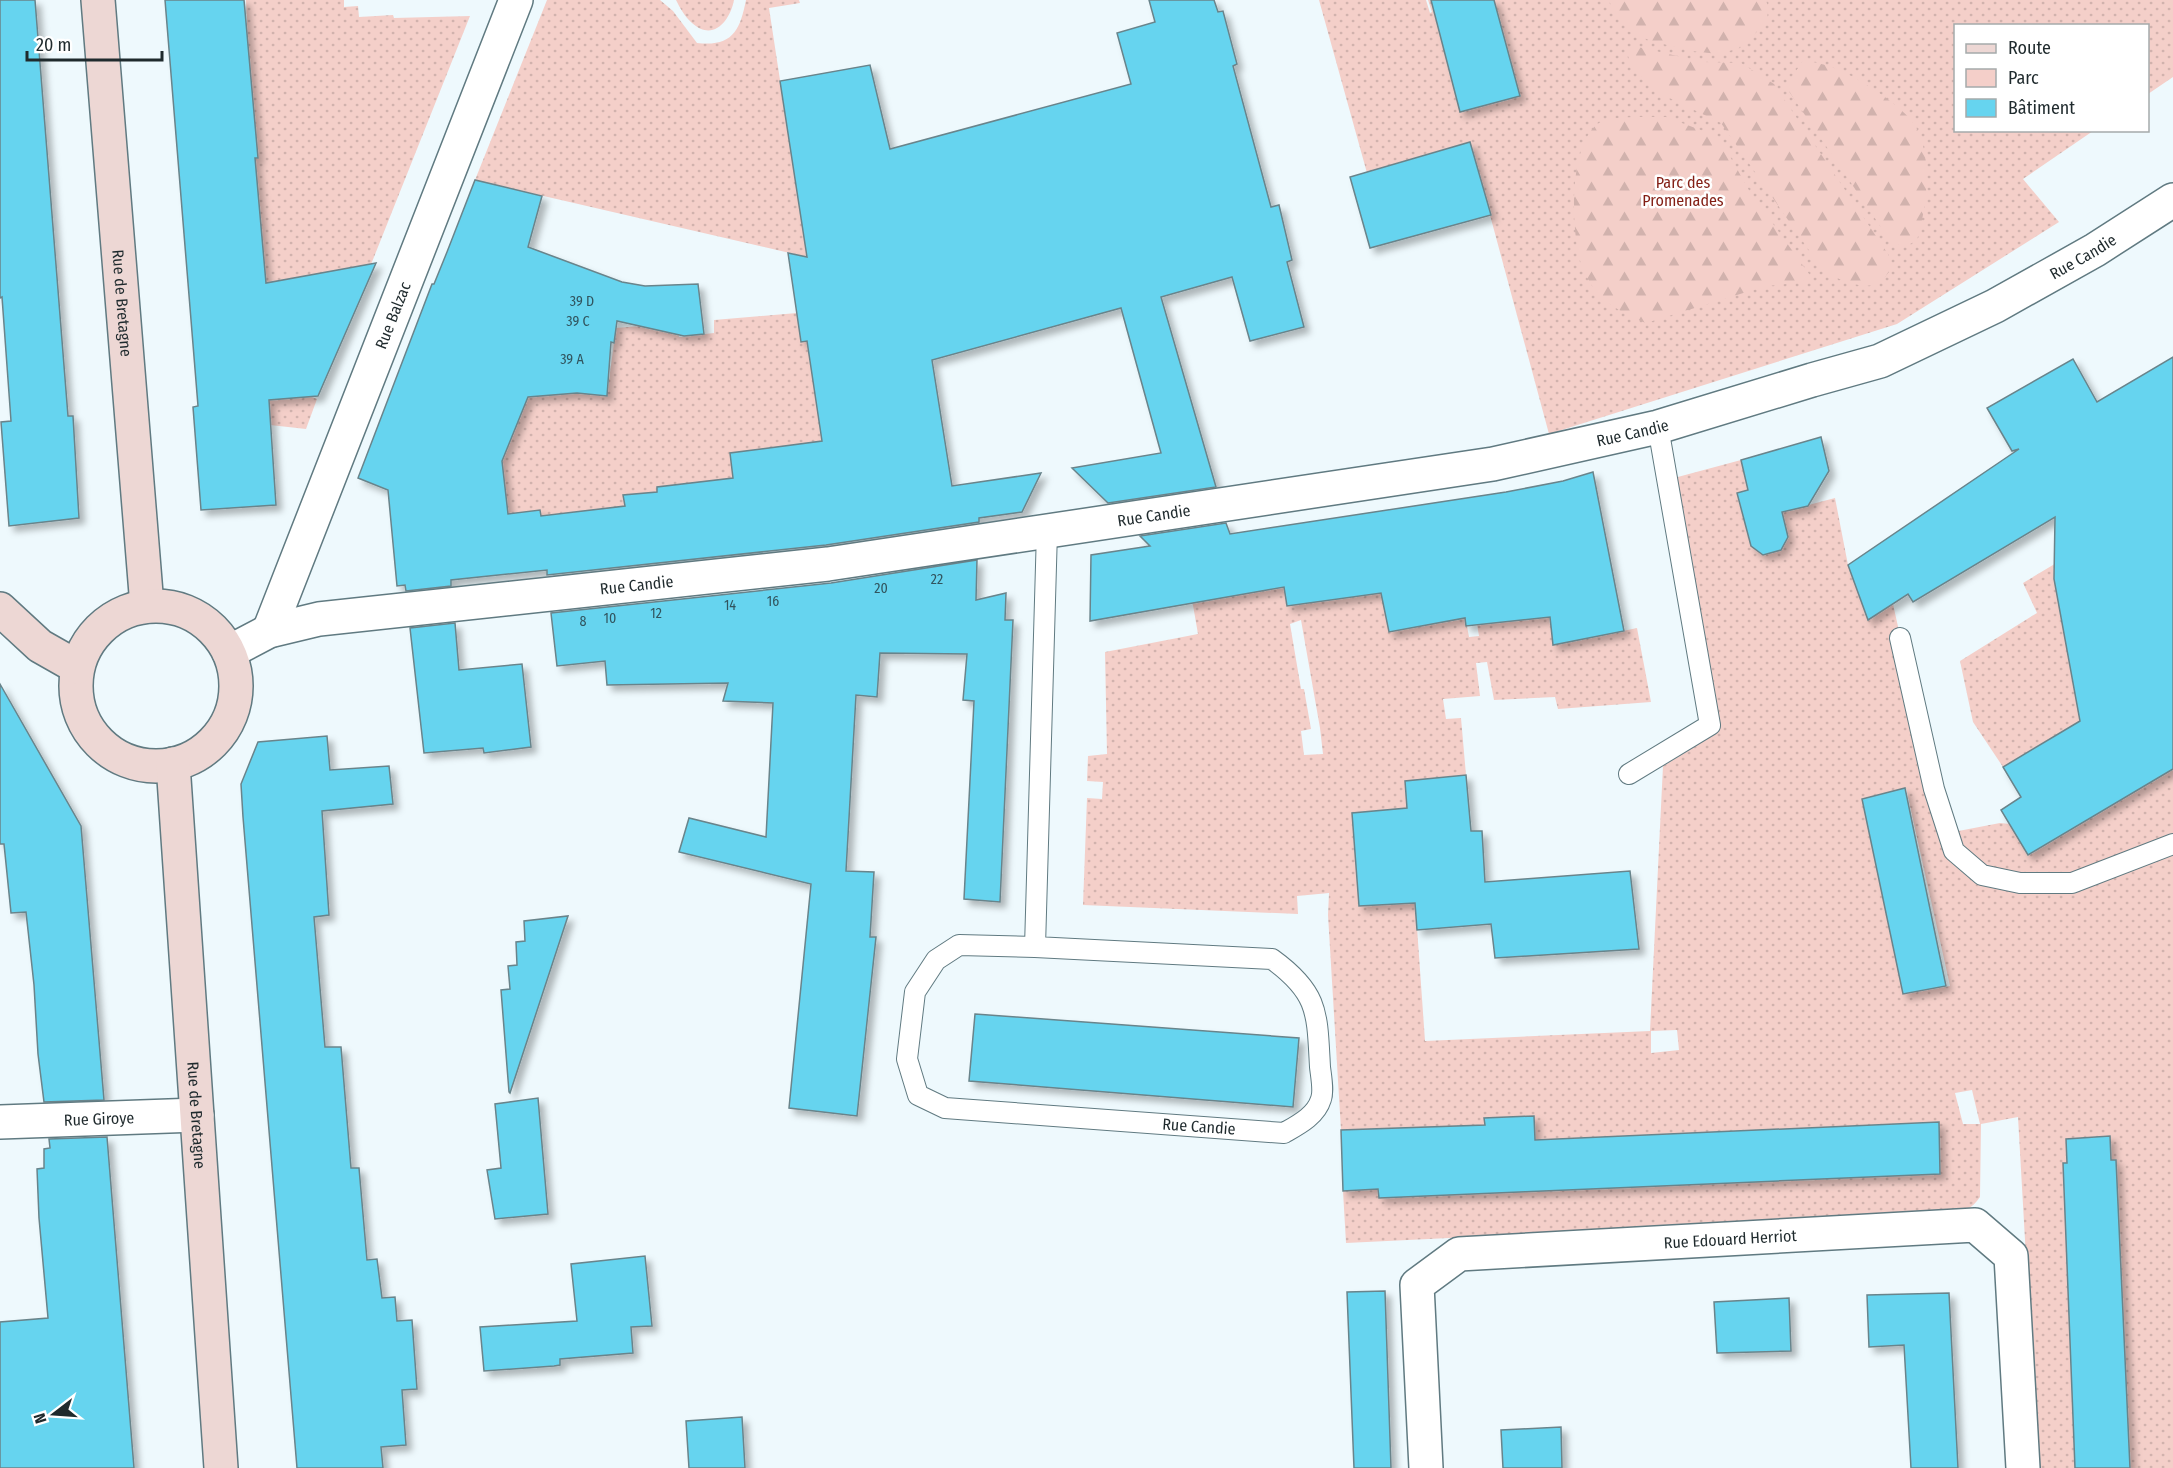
<svg xmlns="http://www.w3.org/2000/svg" width="2173" height="1468" viewBox="0 0 2173 1468" font-family="'Fira Sans Condensed',sans-serif">
  <style>
    .green { fill: url(#green-dots); fill-rule: evenodd }
    .forest { fill: url(#forest-firs) }
    .building { fill: #66d4ef; stroke: #69848b; stroke-width: 1.5; filter: url(#shadow) }
    .lines { fill: none; stroke-linecap: round; stroke-linejoin: round }
    .lane-casing { stroke: #607a81; stroke-width: 22 }
    .street-casing { stroke: #607a81; stroke-width: 36 }
    .secondary-casing { stroke: #607a81; stroke-width: 36 }
    .lane { stroke: #fff; stroke-width: 20 }
    .street { stroke: #fff; stroke-width: 33 }
    .secondary { stroke: #edd7d4; stroke-width: 33 }
    .labels { text-anchor: middle; stroke-width: 5; stroke-linejoin: round; paint-order: stroke }
    .number-label { font-size: 14px; fill: #31545e }
    .park-label { font-size: 16px; fill: #821e14; stroke: #fff }
    .street-label { font-size: 16px; fill: #1f2a2d; stroke: #fff }
  </style>
  <defs>
    <pattern id="green-dots" width="8" height="8" patternUnits="userSpaceOnUse" patternTransform="scale(1.5)"><rect width="8" height="8" fill="#f4cfc9"/><path d="M2 2h.1M6 6h.1" fill="none" stroke="#d1b2ad" stroke-width="1.8" stroke-linecap="round"/></pattern>
    <pattern id="forest-firs" width="22" height="20" patternUnits="userSpaceOnUse" patternTransform="scale(1.5)"><rect width="22" height="20" fill="#f4cfc9"/><path d="M5 1l3.5 6h-7zM16 11l3.5 6h-7z" fill="#d1b2ad"/></pattern>
    <filter id="shadow"><feDropShadow dx="5.5" dy="5.5" stdDeviation="3" flood-color="#0004"/></filter>
  </defs>
  <rect width="100%" height="100%" fill="#eef9fd"/>
  <g class="green">
    <polygon points="246,0 344,0 344,7 358,6 359,17 393,15 394,18 470,16 368,272 309,276 260,284 255,158 258,158 239,24 247,23"/>
    <path d="M547,0H660L673,11L697,43C732,47 740,31 746,0H799L800,3L769,8L807,257L475,180Z"/>
    <path d="M676,0H734C730,21 713,42 692,23C685,17 680,8 676,0Z"/>
    <polygon points="1319,0 1426,0 1430,13 1432,12 1428,0 2173,0 2173,77 2148,94 2148,26 1956,26 1956,130 2093,131 2023,179 2059,222 1897,324 1549,434 1473,152 1367,173"/>
    <polygon points="797,313 801,342 820,339 835,436 821,438 824,474 757,450 731,453 733,483 657,487 657,492 624,495 625,506 541,516 540,510 508,514 482,442 522,398 581,392 607,395 616,328 677,323 679,337 714,333 714,320"/>
    <polygon points="293,389 317,399 306,429 270,425 267,391"/>
    <path d="M1741,460L1748,490L1737,494L1751,546L1763,555L1781,550L1788,537L1782,512L1835,498L1848,565L1868,620L1893,604L1934,789L1948,833L2000,823L2010,824L2029,855L2173,769V1468H2038L2018,1117L1981,1124L1980,1197C1972,1209 1963,1212 1949,1214L1346,1243L1343,1191L1378,1189L1379,1198L1940,1174L1939,1123L1535,1140L1533,1116L1485,1118V1142L1433,1127L1341,1130L1328,915L1329,893L1297,896L1298,914L1083,905L1087,798L1102,799L1103,782L1087,781L1088,756L1107,754L1105,652L1198,634L1182,542L1206,600L1295,586L1298,604L1381,593L1454,555L1469,637L1479,636L1474,606L1550,617L1552,635L1591,638L1637,628L1651,702L1558,709L1555,697L1494,700L1487,662L1476,663L1480,696L1443,699L1446,719L1461,718L1466,775L1405,781L1409,836L1394,809L1352,813L1359,906L1400,904L1414,885L1425,1041L1650,1031L1663,766L1719,731L1674,478ZM1301,620L1320,728L1323,754L1304,755L1301,731L1311,729L1304,689H1301L1290,624ZM1906,788L1950,986L1903,994L1862,799ZM1677,1030L1679,1050L1651,1053V1031ZM1972,1090L1980,1124H1963L1955,1093Z"/>
    <polygon points="2058,562 2054,570 2054,579 2074,686 2098,710 2003,767 1973,722 1960,661 2037,613 2023,583"/>
  </g>
  <g class="forest">
    <polygon points="1608,0 1766,0 1768,7 1767,22 1740,48 1718,54 1692,51 1651,41 1628,31"/>
    <path d="M1634,46L1703,62L1741,63L1774,84L1888,254L1890,271C1887,274 1883,280 1880,282C1863,292 1839,279 1824,272L1721,123L1661,94L1633,69L1628,56V49Z"/>
    <path d="M1803,60C1813,62 1824,64 1834,68C1856,76 1905,107 1916,127C1933,160 1927,206 1917,240L1905,247L1891,242L1786,87C1790,77 1798,70 1803,60Z"/>
    <path d="M1666,117L1719,137L1750,192L1812,278L1797,283L1766,286L1646,323C1633,318 1605,304 1596,292C1591,284 1584,273 1581,264C1571,231 1567,140 1602,121C1613,116 1652,117 1666,117Z"/>
  </g>
  <g class="building">
    <polygon points="0,0 35,0 68,416 73,416 79,518 9,526 1,422 11,421 2,297 0,298"/>
    <polygon points="165,0 244,0 258,158 255,158 266,283 376,263 318,396 269,400 276,505 201,510 193,407 198,406"/>
    <polygon points="1149,0 1214,0 1218,12 1223,11 1237,64 1233,66 1271,207 1279,205 1292,260 1287,262 1304,327 1250,341 1232,277 1161,297 1216,487 1108,503 1072,468 1161,453 1121,308 932,360 952,486 1041,473 1022,512 979,518 979,522 826,545 547,575 547,570 451,580 451,586 406,591 405,585 397,586 388,490 358,478 432,284 434,284 447,252 475,180 542,196 528,247 622,282 645,286 698,284 704,334 684,336 617,321 614,343 611,342 607,396 577,393 528,397 502,461 508,514 540,510 541,516 625,506 623,495 657,492 657,487 733,478 730,453 822,441 807,341 801,342 788,253 807,257 780,81 870,65 890,149 1131,84 1117,33 1155,22"/>
    <polygon points="1431,0 1494,0 1520,96 1460,112"/>
    <polygon points="1470,142 1491,215 1370,248 1350,177"/>
    <polygon points="2173,357 2173,769 2028,855 2001,810 2021,797 2003,767 2080,721 2054,579 2055,517 1913,602 1908,594 1868,620 1848,565 2019,449 2012,451 1987,408 2073,359 2097,402"/>
    <polygon points="1821,437 1829,471 1808,506 1782,512 1788,537 1781,550 1763,555 1751,546 1737,493 1748,490 1741,460"/>
    <polygon points="1593,472 1624,631 1553,645 1550,617 1466,626 1465,618 1389,632 1381,593 1287,606 1284,587 1090,621 1091,555 1150,546 1140,536 1226,523 1230,534 1506,492 1563,481"/>
    <polygon points="977,560 976,600 1006,593 1005,620 1013,620 1000,902 964,899 974,701 963,700 967,654 880,653 877,697 856,695 846,871 874,872 870,937 876,937 857,1116 789,1108 811,884 679,852 689,818 766,837 773,703 723,701 728,683 607,685 605,661 557,666 551,613 831,583"/>
    <polygon points="455,623 459,670 522,664 531,747 484,753 483,748 424,753 410,628"/>
    <polygon points="0,684 81,826 104,1100 44,1102 38,1054 34,985 26,912 11,913 4,844 0,844"/>
    <polygon points="327,736 330,770 389,766 393,804 322,811 329,915 314,917 325,1047 341,1047 351,1168 359,1168 367,1260 377,1259 382,1298 395,1297 397,1321 412,1320 417,1389 402,1390 406,1445 381,1447 383,1468 297,1468 243,817 241,784 258,742"/>
    <polygon points="1466,775 1471,831 1482,831 1485,882 1630,871 1639,949 1495,958 1491,924 1417,930 1415,903 1359,906 1352,813 1407,808 1405,781"/>
    <polygon points="1905,788 1946,986 1903,994 1862,799"/>
    <polygon points="568,916 510,1093 509,1092 501,990 510,989 508,966 517,965 516,942 525,941 524,921"/>
    <polygon points="975,1014 1299,1038 1293,1107 969,1081"/>
    <polygon points="538,1098 548,1214 495,1219 487,1170 501,1168 495,1104"/>
    <polygon points="1534,1116 1535,1140 1939,1122 1940,1174 1379,1198 1378,1189 1343,1191 1341,1130 1485,1125 1484,1118"/>
    <polygon points="2110,1136 2111,1160 2116,1160 2130,1468 2075,1468 2063,1163 2067,1163 2066,1139"/>
    <polygon points="107,1137 134,1468 0,1468 0,1322 48,1318 39,1218 37,1169 44,1168 44,1149 50,1148 49,1139"/>
    <polygon points="645,1256 652,1326 631,1327 633,1353 560,1359 560,1365 554,1366 484,1371 480,1327 577,1321 571,1264"/>
    <polygon points="1385,1291 1391,1468 1354,1468 1347,1292"/>
    <polygon points="1949,1293 1958,1468 1911,1468 1904,1345 1869,1347 1867,1295"/>
    <polygon points="1789,1298 1791,1351 1717,1353 1714,1302"/>
    <polygon points="742,1417 745,1468 689,1468 686,1421"/>
    <polygon points="1561,1427 1562,1468 1503,1468 1501,1430"/>
  </g>
  <g class="lines">
    <defs>
      <g id="lane">
        <polyline points="1900,638 1934,789 1954,851 1982,875 2020,883 2072,883 2173,844"/>
        <polyline points="1629,774 1710,725 1658,427"/>
        <path d="M1035,947L1272,959C1319,993 1317,1013 1320,1067C1321,1076 1324,1091 1321,1099C1316,1116 1298,1125 1284,1133L945,1108L918,1095L907,1059L915,992L936,960L959,945L1035,947L1047,531"/>
      </g>
      <g id="street">
        <path id="s1" d="M269,631L516,0"/>
        <path id="s2" d="M229,652L269,631L319,619L828,564L1493,464L1658,427L1812,380L1880,361L1995,306L2095,250L2173,200"/>
        <path id="s3" d="M0,1122L197,1115"/>
        <path id="s4" d="M1426,1468L1417,1285L1459,1254L1975,1225L2011,1256L2023,1468"/>
      </g>
      <g id="secondary">
        <path id="s5" d="M98,0L147,606"/>
        <circle cx="156" cy="686" r="80"/>
        <polyline points="0,609 40,646 77,667"/>
        <path id="s6" d="M173,764L221,1468"/>
      </g>
    </defs>
    <use href="#lane" class="lane-casing"/>
    <use href="#street" class="street-casing"/>
    <use href="#secondary" class="secondary-casing"/>
    <use href="#lane" class="lane"/>
    <use href="#street" class="street"/>
    <use href="#secondary" class="secondary"/>
  </g>
  <g class="labels">
    <g class="number-label">
      <text x="582" y="306">39 D</text>
      <text x="578" y="326">39 C</text>
      <text x="572" y="364">39 A</text>
      <text x="937" y="584">22</text>
      <text x="881" y="593">20</text>
      <text x="773" y="606">16</text>
      <text x="730" y="610">14</text>
      <text x="656" y="618">12</text>
      <text x="610" y="623">10</text>
      <text x="583" y="626">8</text>
    </g>
    <g class="park-label">
      <text x="1683" y="188">Parc des<tspan x="1683" dy="18">Promenades</tspan></text>
    </g>
    <g class="street-label">
      <text dy="6" stroke="none"><textPath href="#s2" startOffset="1910">Rue Candie</textPath></text>
      <text dy="6" stroke="none"><textPath href="#s5" startOffset="304">Rue de Bretagne</textPath></text>
      <text dy="6" stroke="none"><textPath href="#s1" startOffset="339">Rue Balzac</textPath></text>
      <text dy="6" stroke="none"><textPath href="#s2" startOffset="1424">Rue Candie</textPath></text>
      <text dy="6" stroke="none"><textPath href="#s2" startOffset="938">Rue Candie</textPath></text>
      <text dy="6" stroke="none"><textPath href="#s2" startOffset="416">Rue Candie</textPath></text>
      <text dy="6" stroke="none"><textPath href="#s6" startOffset="352">Rue de Bretagne</textPath></text>
      <text dy="6" stroke="none"><textPath href="#s3" startOffset="99">Rue Giroye</textPath></text>
      <text transform="translate(1199 1126) rotate(4)" y="6">Rue Candie</text>
      <text dy="6" stroke="none"><textPath href="#s4" startOffset="507">Rue Edouard Herriot</textPath></text>
    </g>
  </g>
  <rect x="1954" y="24" width="195" height="108" fill="#ffffff" stroke="#a5aaab" stroke-width="1.5"/>
  <rect x="1966" y="44" width="30" height="9" fill="#edd7d4" stroke="#a5aaab" stroke-width="1.5"/>
  <text x="2008" y="54" font-size="18" fill="#1f2a2d">Route</text>
  <rect x="1966" y="69" width="30" height="18" fill="#f4cfc9" stroke="#a5aaab" stroke-width="1.5"/>
  <text x="2008" y="84" font-size="18" fill="#1f2a2d">Parc</text>
  <rect x="1966" y="99" width="30" height="18" fill="#66d4ef" stroke="#a5aaab" stroke-width="1.5"/>
  <text x="2008" y="114" font-size="18" fill="#1f2a2d">Bâtiment</text>
  <g transform="translate(54 1414) rotate(253)" stroke="#ffffff" stroke-width="4.5" paint-order="stroke">
  <path d="M0-4.5L10 22L0 15L-10 22Z" fill="#1f2a2d"/>
  <text y="-9" font-size="16" font-weight="bold" text-anchor="middle" fill="#1f2a2d">N</text>
  </g>
  <path d="M27 51v9h135v-9" fill="none" stroke="#1f2a2d" stroke-width="3"/>
  <text x="36" y="51" font-size="18" fill="#1f2a2d" stroke="#ffffff" stroke-width="4.5" paint-order="stroke">20 m</text>
</svg>
